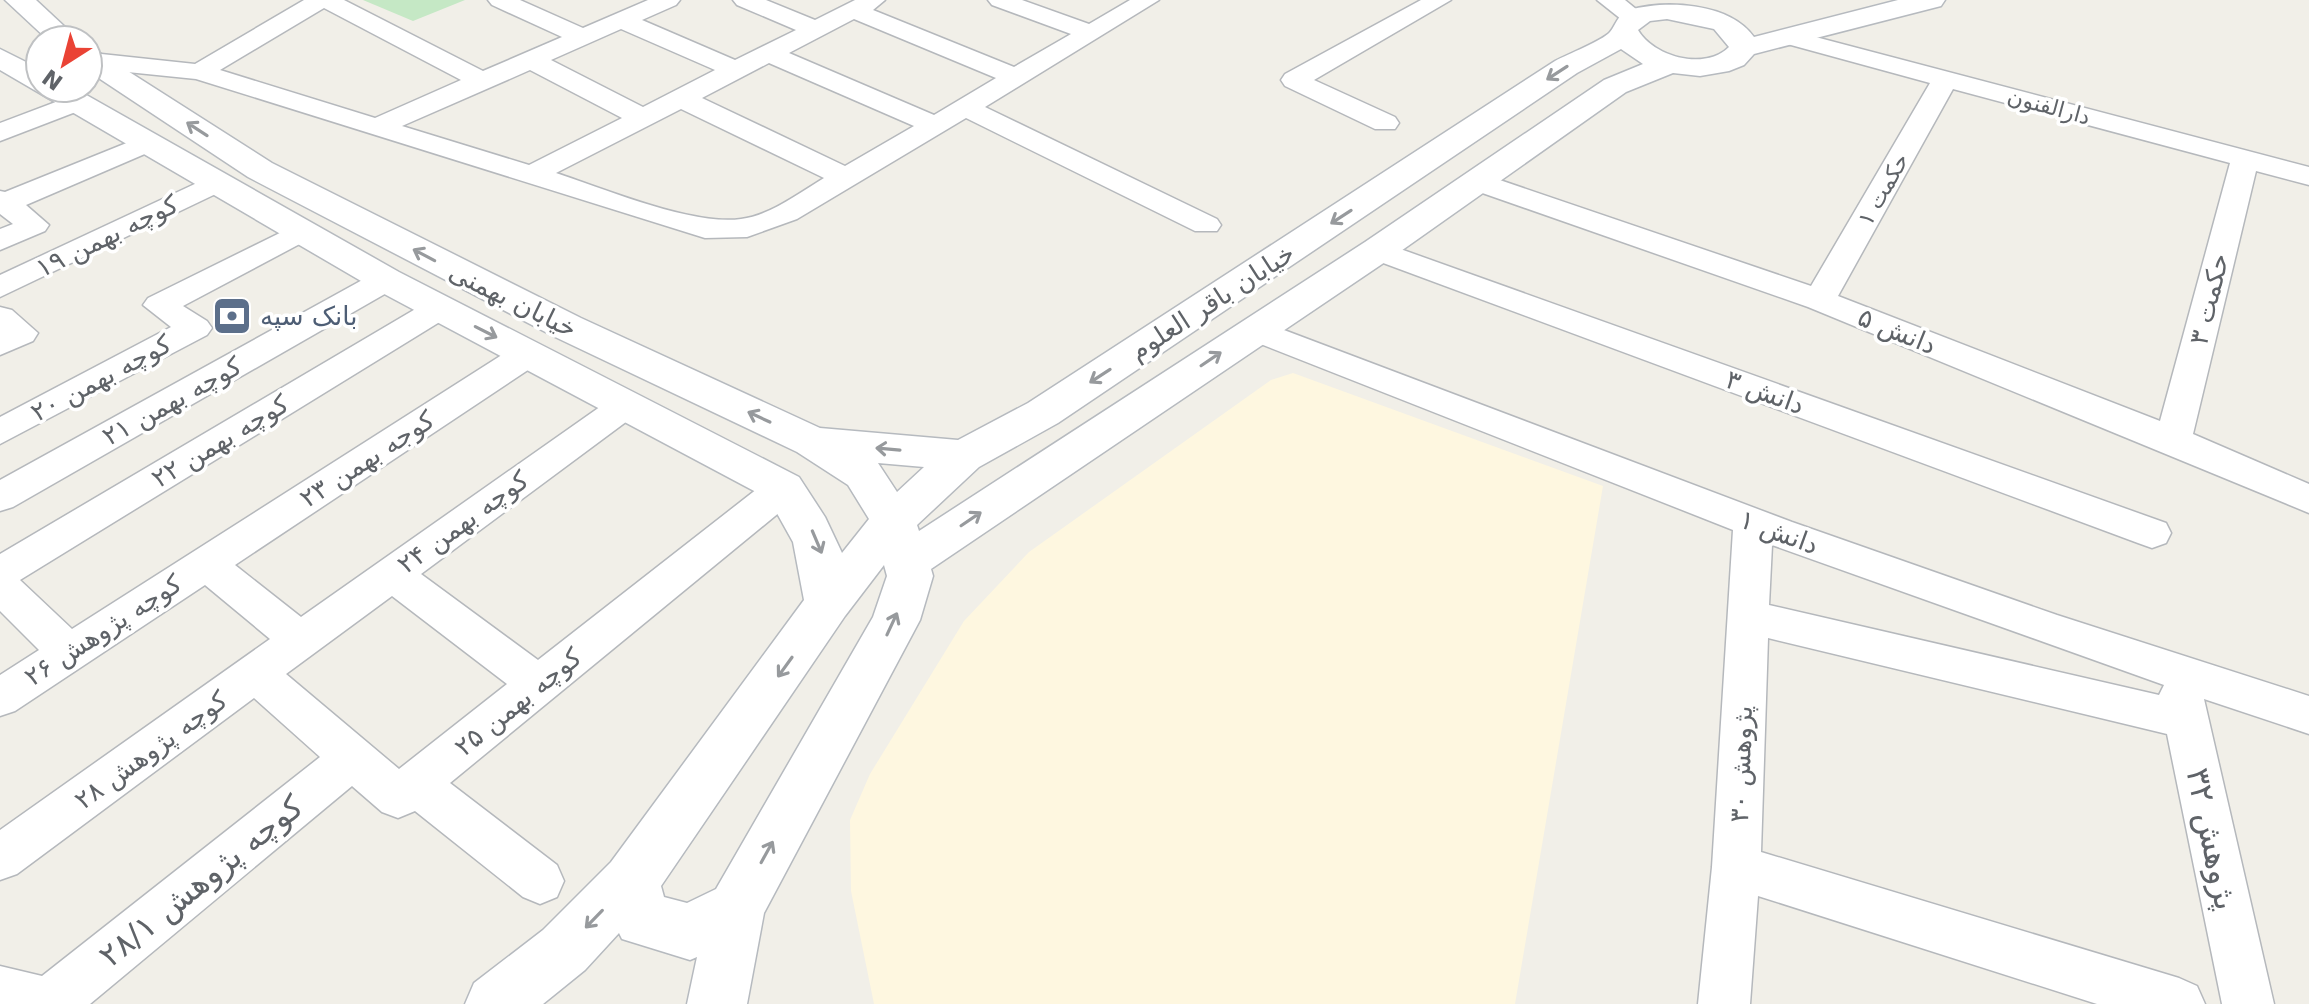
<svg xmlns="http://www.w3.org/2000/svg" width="2309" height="1004" viewBox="0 0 2309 1004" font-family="'DejaVu Sans',Vazirmatn,sans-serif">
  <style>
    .commercial { fill: #fef7e0 }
    .green { fill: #c5e8c5 }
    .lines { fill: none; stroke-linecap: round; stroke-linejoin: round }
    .street-casing { stroke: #b5b8bc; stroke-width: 3 }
    .secondary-casing { stroke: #b6babf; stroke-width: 3 }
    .street { fill: #fff; fill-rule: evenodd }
    .secondary { fill: #fff; fill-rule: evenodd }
    .oneway { stroke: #979a9d }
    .labels { text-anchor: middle; stroke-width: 7; stroke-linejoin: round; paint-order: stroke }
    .far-street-label { font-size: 22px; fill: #5f6368; stroke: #fff }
    .street-label { font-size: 26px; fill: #5f6368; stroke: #fff }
    .service-label { font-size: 26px; fill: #4e5e75; stroke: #fff; text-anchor: start }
    .near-street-label { font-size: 32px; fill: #5f6368; stroke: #fff }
  </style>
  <rect width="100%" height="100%" fill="#f1efe8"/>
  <polygon class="commercial" points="1293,373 1603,486 1515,1004 874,1004 851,891 850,820 870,774 964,621 1029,552 1271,380"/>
  <polygon class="green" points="363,0 465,0 413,21"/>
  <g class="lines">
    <defs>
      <g id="street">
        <path d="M304,0H344L483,71L562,37L492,5L488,0H520L583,28L648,0H680L676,5L642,20L735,60L796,30L737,5L733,0H766L815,20L855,0H885L873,10L1014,67L1071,34L992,5L988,0H1022L1089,24L1130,0H1159L985,107L1217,219L1221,225L1217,231H1195L966,118L797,219L747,237L705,238L196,79L88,68V54L92,53L195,64ZM324,8L461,80L375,118L220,70ZM854,19L996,78L934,115L789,53ZM621,29L715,70L643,107L551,60ZM769,63L914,126L845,166L702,98ZM530,70L622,118L529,165L402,126ZM681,109L824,178C799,193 771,215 741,219C693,226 605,189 556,173Z"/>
        <polygon points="1421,0 1451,0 1314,80 1395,117 1399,123 1395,129 1375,129 1285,86 1281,80 1285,74"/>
        <polygon points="1597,0 1625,0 1647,18 1644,23 1626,23"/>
        <path d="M1789,30L2309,167V185L2256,171L2193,434L2309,484V513L1808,307L1468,188L1464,182L1468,176H1488L1811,286L1930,83L1780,42L1777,37L1780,32ZM1953,89L2230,163L2160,421L1838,296Z"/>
        <polygon points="77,94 86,96 90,102 86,108 0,141 0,123"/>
        <polygon points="144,136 154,138 158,144 154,150 26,205 49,225 45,231 0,250 0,229 13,224 0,214 0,191 5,192"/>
        <polygon points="214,175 224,178 228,184 224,190 0,297 0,275"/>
        <polygon points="300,223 311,226 315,232 311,238 183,306 207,321 212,328 207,335 0,444 0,417 171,327 143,305 148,298"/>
        <polygon points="1378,241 2166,523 2171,533 2166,543 2152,548 2138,543 1367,257 1363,250 1367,243"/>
        <polygon points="386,270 397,273 402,280 397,287 13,507 0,511 0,480 375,273"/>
        <path d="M440,298L451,301L456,308L451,315L20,580L72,629L516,346L528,343L540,346L545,354L540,362L235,565L301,617L614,397L626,393L638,397L644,405L638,413L421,574L538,660L771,478L784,474L797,478L803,488L797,498L450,783L557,865L564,881L557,897L540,904L523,897L415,811L398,818L382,812L352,786L90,1004H0V966L42,976L320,757L254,698L17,874L0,880V830L270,639L205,585L15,711L0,716V675L39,650L0,611V554L429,301ZM392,596L507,684L399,769L286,674Z"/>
        <polygon points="0,307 12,310 38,333 33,341 0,355"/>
        <path d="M1255,319L1792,522L2057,615L2309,696V734L2204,699L2274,1004H2222L2167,734L1768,638L1761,852L2179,978L2197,986L2205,1004H2097L1758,896L1750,1004H1698L1712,867L1733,530L1243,337L1238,330L1243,323ZM1772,545L2164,685L2159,695L1769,605Z"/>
      </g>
      <g id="secondary">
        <polygon points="5,0 36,0 79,40 48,40"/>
        <path d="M1898,0H1945L1941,6L1754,54L1744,65L1729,71L1700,76L1673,73L1626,92L1391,258L931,569L933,576L920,620L764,913L747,1004H687L697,957L690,960L622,939L619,933L585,970L543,1004H465L474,983L543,930L611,862L804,600L793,542L769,499L373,288L0,70V49L40,69V88H74L399,272L799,477L825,517L842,553L869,519L848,485L797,452L553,336L248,177L88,71V49L98,52L272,163L581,318L820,428L958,440L1028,403L1555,61C1568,54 1602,41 1610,32C1616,25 1617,15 1629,10C1666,0 1729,2 1754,37ZM1667,19L1714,29L1729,47C1705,71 1654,57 1638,30L1650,21ZM1621,49L1643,64L1604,80L1365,242L919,531L917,525L979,467L1058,423L1577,73ZM878,463L924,467L897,492ZM884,565L887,576L873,617L716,889L687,903L664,897L661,886L845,616Z"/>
      </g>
    </defs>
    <use href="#street" class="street-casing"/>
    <use href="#secondary" class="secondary-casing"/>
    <use href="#street" class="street"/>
    <use href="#secondary" class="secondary"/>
  </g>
  <defs><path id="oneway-shaft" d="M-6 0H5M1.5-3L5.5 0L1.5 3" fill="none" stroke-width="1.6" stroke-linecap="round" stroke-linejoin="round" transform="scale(2)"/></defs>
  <g class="oneway">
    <use href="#oneway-shaft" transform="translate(1557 73) rotate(147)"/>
    <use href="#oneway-shaft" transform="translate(197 129) rotate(-147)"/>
    <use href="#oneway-shaft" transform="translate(1341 217) rotate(147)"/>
    <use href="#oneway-shaft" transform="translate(424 255) rotate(-152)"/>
    <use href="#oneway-shaft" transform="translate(486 332) rotate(27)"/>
    <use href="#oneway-shaft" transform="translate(1211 359) rotate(-34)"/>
    <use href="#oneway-shaft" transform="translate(1100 376) rotate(147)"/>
    <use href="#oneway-shaft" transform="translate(759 417) rotate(-155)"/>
    <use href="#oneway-shaft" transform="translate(888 449) rotate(-175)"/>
    <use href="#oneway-shaft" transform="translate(971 519) rotate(-34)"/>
    <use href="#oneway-shaft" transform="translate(817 542) rotate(67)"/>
    <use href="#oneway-shaft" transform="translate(892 624) rotate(-65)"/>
    <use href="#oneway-shaft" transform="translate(785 667) rotate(126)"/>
    <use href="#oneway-shaft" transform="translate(767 852) rotate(-61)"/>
    <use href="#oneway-shaft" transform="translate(594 919) rotate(134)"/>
  </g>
  <defs>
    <symbol id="bank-square" viewBox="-11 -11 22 22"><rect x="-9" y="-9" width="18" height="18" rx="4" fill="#5c6f8a" stroke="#fff"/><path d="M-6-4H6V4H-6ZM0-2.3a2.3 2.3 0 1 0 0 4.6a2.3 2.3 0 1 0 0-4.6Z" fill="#fff"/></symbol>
  </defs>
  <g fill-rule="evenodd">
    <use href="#bank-square" x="210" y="294" width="44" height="44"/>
  </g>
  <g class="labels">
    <g class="far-street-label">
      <text transform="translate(2049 106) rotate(15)" y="8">دارالفنون</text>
      <text transform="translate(1883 189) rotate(-60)" y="8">حکمت ۱</text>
    </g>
    <g class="street-label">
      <text transform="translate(107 236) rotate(-26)" y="9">کوچه بهمن ۱۹</text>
      <text transform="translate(2209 299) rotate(-76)" y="9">حکمت ۳</text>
      <text transform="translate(513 300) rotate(26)" y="9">خیابان بهمنی</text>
      <text transform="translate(1212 302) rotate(-33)" y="9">خیابان باقر العلوم</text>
      <text transform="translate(1897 331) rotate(22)" y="9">دانش ۵</text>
      <text transform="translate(101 378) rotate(-28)" y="9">کوچه بهمن ۲۰</text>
      <text transform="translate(1765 392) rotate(20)" y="9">دانش ۳</text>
      <text transform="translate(172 401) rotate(-29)" y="9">کوچه بهمن ۲۱</text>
      <text transform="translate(220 441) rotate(-31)" y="9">کوچه بهمن ۲۲</text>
      <text transform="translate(367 459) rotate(-33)" y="9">کوجه بهمن ۲۳</text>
      <text transform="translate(463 522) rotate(-36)" y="9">کوچه بهمن ۲۴</text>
      <text transform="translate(1779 532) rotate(20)" y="9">دانش ۱</text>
      <text transform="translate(103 630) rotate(-33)" y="9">کوچه پژوهش ۲۶</text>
      <text transform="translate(518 702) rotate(-39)" y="9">کوچه بهمن ۲۵</text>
      <text transform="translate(151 750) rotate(-36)" y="9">کوچه پژوهش ۲۸</text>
      <text transform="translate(1741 764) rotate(-88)" y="9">پژوهش ۳۰</text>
    </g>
    <g class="service-label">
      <text x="260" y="325">بانک سپه</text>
    </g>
    <g class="near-street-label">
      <text transform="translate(2212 839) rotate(78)" y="11">پژوهش ۳۲</text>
      <text transform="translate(201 881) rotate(-39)" y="11">کوچه پژوهش ۲۸/۱</text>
    </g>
  </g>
  <g transform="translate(64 64) rotate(216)"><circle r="38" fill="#ffffff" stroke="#bfc1c3" stroke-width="2"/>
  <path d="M0-6L14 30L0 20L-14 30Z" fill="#ea4335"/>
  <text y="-12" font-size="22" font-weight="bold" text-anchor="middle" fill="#5f6368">N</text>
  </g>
</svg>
